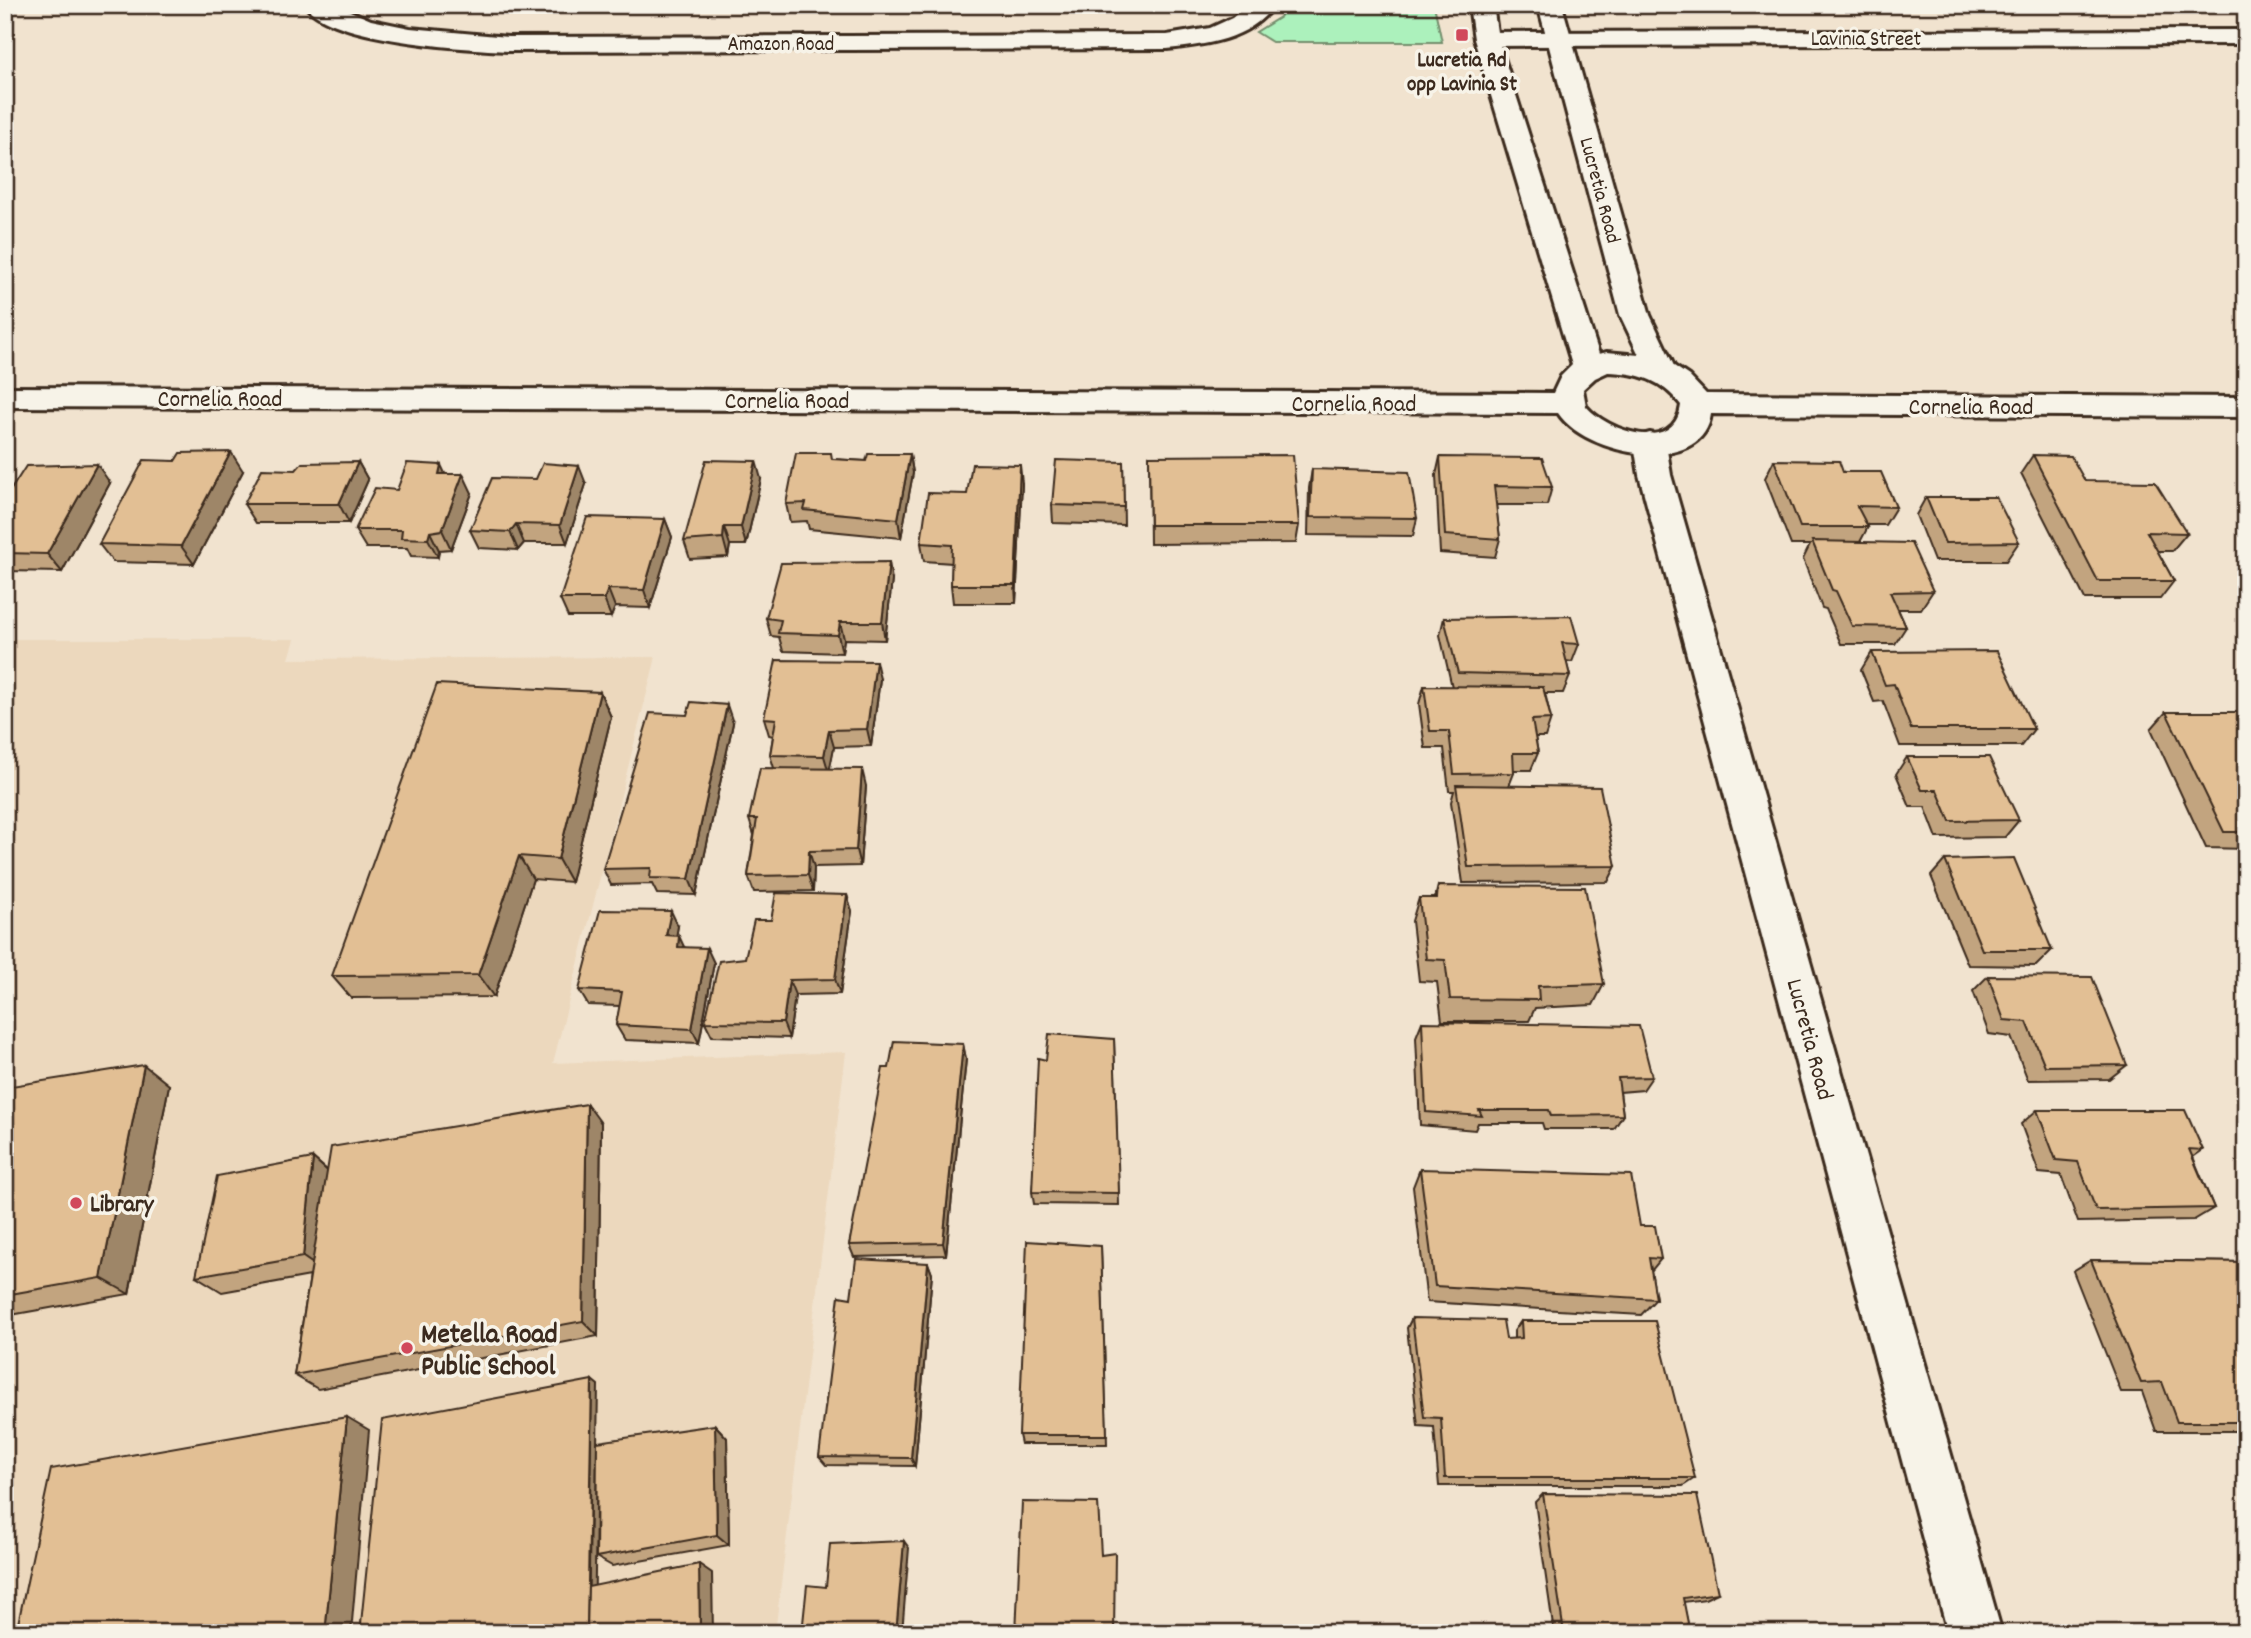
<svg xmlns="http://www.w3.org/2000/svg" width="2251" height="1638" viewBox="0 0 2251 1638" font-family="Dekko,sans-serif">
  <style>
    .built { fill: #ecd8bd }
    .green { fill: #acf1bc; stroke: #748e6d; stroke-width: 2 }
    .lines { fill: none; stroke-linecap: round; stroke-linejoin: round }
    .minor-casing { stroke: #3b2a1e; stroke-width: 6 }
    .tertiary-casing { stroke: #3b2a1e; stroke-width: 6 }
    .minor { fill: #f7f3e8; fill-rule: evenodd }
    .tertiary { fill: #f7f3e8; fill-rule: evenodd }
    .wall { fill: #c2a47f; stroke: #3b2a1e; stroke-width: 2 }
    .shaded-wall { fill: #9e8668; stroke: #3b2a1e; stroke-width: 2 }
    .building { fill: #e2bf94; stroke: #3b2a1e; stroke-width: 2 }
    .poi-dot { fill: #d1495b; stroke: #f7f3e8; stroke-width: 2.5 }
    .labels { text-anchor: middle; stroke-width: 7; stroke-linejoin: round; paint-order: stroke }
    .far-street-label { font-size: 21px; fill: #3b2a1e; stroke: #f7f3e8 }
    .far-poi-label { font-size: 21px; font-weight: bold; fill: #3b2a1e; stroke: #f7f3e8 }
    .street-label { font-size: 24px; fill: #3b2a1e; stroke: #f7f3e8 }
    .poi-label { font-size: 24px; font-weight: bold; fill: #3b2a1e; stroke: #f7f3e8; text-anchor: start }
    .near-poi-label { font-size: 28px; font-weight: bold; fill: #3b2a1e; stroke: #f7f3e8; text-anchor: start }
  </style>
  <rect width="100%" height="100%" fill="#f1e3cf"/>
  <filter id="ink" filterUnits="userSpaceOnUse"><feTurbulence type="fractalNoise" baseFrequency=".0143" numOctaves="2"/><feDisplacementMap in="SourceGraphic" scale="14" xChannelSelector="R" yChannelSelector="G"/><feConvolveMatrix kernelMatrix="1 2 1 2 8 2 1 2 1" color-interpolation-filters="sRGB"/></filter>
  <g filter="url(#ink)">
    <polygon class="built" points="5,639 295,639 289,659 656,657 553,1063 846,1052 775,1633 5,1633"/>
    <polygon class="green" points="1288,5 1434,5 1442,42 1272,42 1256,32 1280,17"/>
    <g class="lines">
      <defs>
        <g id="minor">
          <path d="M305,5H336L371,20L410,28L508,37L1167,35L1210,28L1232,18L1248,5H1274C1250,40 1205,45 1167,49L508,51C466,49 330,41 305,5Z"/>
          <polygon points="2246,30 2246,44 1486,46 1477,44 1474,39 1477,34 1486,32"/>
          <polygon points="1650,433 1661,436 1666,444 1671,475 2002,1633 1948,1633 1639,475 1634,444 1639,436"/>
        </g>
        <path id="tertiary" d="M1469,5H1493L1498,39L1599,354L1607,352L1639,355L1620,315L1538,5H1562L1650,315L1674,366L1689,376L1706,394L2246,397V417L1711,414C1703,478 1586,456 1558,413L5,407V387L1553,393L1561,376L1572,365L1474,39ZM1608,372C1639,373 1662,380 1681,405C1675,454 1608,432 1586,406L1583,389L1595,378Z"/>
      </defs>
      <use href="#minor" class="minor-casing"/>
      <use href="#tertiary" class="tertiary-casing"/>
      <use href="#minor" class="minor"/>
      <use href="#tertiary" class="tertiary"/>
    </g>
    <g class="wall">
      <polygon points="1091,5 1174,5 1174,7 1091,8"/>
      <polygon points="910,454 913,473 901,538 809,529 807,521 790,522 786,504 832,459 866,461"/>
      <polygon points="2033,455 2187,533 2172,551 2157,551 2174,581 2160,599 2085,599 2021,473"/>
      <polygon points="1149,456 1299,525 1296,543 1150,544"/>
      <polygon points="1440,457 1552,487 1547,505 1496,505 1500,539 1495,557 1440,553 1436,475"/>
      <polygon points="1774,460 1843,472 1896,507 1885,525 1866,525 1868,527 1860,542 1933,591 1921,609 1898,609 1906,627 1895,644 1841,644 1826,609 1822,608 1803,559 1810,545 1791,545 1765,478"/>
      <polygon points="175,461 243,471 194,564 113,562 99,544"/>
      <polygon points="358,462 368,480 349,523 256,523 244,504 296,470"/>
      <polygon points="1123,462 1124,525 1053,523 1052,505"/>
      <polygon points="1312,469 1417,518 1413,536 1308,535 1309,488"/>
      <polygon points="445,474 472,493 451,549 439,550 438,557 411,556 407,548 366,548 355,530 397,490"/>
      <polygon points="761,479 746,545 730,545 728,557 690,559 684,541"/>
      <polygon points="110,483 62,572 5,571 5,499"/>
      <polygon points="1022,483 1016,603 953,603 951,585 952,563 924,561 921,543 967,494"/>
      <polygon points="586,484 567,543 524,543 518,550 479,548 470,530"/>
      <polygon points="1926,497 2019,542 2006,561 1934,561 1916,515"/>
      <polygon points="665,519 672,537 650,608 615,607 611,617 568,617 560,599"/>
      <polygon points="892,580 885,640 844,639 842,653 783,651 779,637 771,636 766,618"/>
      <polygon points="1444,618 1579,644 1572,662 1566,661 1570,676 1563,693 1545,693 1551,719 1545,737 1535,737 1538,753 1531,770 1514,770 1514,773 1509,786 1616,866 1608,882 1463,883 1451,802 1454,791 1449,791 1444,748 1425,748 1419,704 1424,686 1452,687 1440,635"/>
      <polygon points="1872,652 2034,729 2021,746 1900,746 1883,701 1874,702 1861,670"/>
      <polygon points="880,679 871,746 834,747 829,769 866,786 860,866 814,867 813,891 754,892 748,876 754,835 749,819 774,768 770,755 773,736 769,735 764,718"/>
      <polygon points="600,692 611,717 571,882 533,879 494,997 351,998 332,976"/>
      <polygon points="2166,712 2246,712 2246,849 2206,848 2151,729"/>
      <polygon points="733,723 696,895 657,894 652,884 611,885 603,869"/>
      <polygon points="1907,757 2019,820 2005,837 1937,838 1925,807 1910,807 1896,774"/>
      <polygon points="1945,860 2052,950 2036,966 1968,965 1931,876"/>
      <polygon points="1438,886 1604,984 1593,1005 1535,1008 1529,1021 1442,1021 1437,982 1419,981 1412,921 1419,898 1435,898"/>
      <polygon points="847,895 852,911 840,994 795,995 789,1038 712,1036 705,1022 745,958 771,920"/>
      <polygon points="678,926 676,936 684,947 714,963 699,1043 625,1040 616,1025 620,1006 588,1005 579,990"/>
      <polygon points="1988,976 2127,1065 2109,1079 2028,1080 2011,1037 1989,1034 1973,991"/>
      <polygon points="1422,1022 1652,1077 1643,1090 1620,1092 1623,1115 1614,1129 1544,1129 1542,1123 1478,1123 1475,1130 1420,1125 1416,1037"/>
      <polygon points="1114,1039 1119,1205 1034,1204 1032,1192 1046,1060"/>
      <polygon points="963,1044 966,1059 946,1255 854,1257 849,1245 889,1068"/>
      <polygon points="169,1085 129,1294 5,1316 5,1087"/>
      <polygon points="2037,1110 2203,1150 2193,1157 2214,1208 2194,1220 2078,1222 2061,1175 2039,1173 2021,1124"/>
      <polygon points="601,1123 598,1336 318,1389 294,1375 310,1276 222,1292 196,1276 313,1158 327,1170"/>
      <polygon points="1420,1169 1640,1226 1661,1259 1651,1271 1656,1299 1641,1315 1427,1302 1413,1187"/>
      <polygon points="1101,1246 1107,1444 1021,1444 1019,1435"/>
      <polygon points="2091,1260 2246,1262 2246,1431 2156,1431 2142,1392 2121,1392 2073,1271"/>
      <polygon points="928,1263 932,1274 915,1466 826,1465 819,1457 851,1298"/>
      <polygon points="1412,1318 1506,1339 1514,1339 1514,1331 1521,1321 1695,1478 1683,1486 1439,1486 1434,1427 1418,1426 1407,1328"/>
      <polygon points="715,1425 727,1438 729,1545 612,1566 596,1557"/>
      <polygon points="1543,1494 1718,1593 1705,1599 1683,1602 1690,1633 1554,1633 1535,1502"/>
    </g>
    <g class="shaded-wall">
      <polygon points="231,452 243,471 194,564 181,546"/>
      <polygon points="910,454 913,473 901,538 898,519"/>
      <polygon points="756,461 761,479 746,545 741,527"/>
      <polygon points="358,462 368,480 349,523 339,504"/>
      <polygon points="97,464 110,483 62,572 47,554"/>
      <polygon points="441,465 450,484 439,474"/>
      <polygon points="1020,465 1022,483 1016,603 1015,585"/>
      <polygon points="579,466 586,484 567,543 560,525"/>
      <polygon points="463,474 472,493 451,549 442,530"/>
      <polygon points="665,519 672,537 650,608 644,590"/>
      <polygon points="516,524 524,543 518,550 510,532"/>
      <polygon points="724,527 730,545 728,557 723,538"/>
      <polygon points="430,532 439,550 438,557 428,539"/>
      <polygon points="889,562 892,580 885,640 882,622"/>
      <polygon points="608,589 615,607 611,617 604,599"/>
      <polygon points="840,622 844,639 842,653 838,635"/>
      <polygon points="876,661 880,679 871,746 867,729"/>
      <polygon points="600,692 611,717 571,882 558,859"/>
      <polygon points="727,705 733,723 696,895 689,879"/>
      <polygon points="829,730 834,747 829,773 824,756"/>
      <polygon points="862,769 866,786 860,866 856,850"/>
      <polygon points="809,851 814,867 813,891 808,875"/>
      <polygon points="519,856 533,879 494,997 478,975"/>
      <polygon points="847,895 852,911 840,994 835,979"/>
      <polygon points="671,911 678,926 674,950 666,935"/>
      <polygon points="679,936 686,951 678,947"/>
      <polygon points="707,948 714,963 699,1043 692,1029"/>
      <polygon points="789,980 795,995 789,1038 783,1023"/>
      <polygon points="963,1044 966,1059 946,1255 943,1243"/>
      <polygon points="144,1065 169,1085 129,1294 101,1278"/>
      <polygon points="587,1104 601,1123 598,1336 583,1321"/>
      <polygon points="313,1158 334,1177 326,1273 303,1257"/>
      <polygon points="928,1263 932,1274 915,1466 911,1458"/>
      <polygon points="592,1380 598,1385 594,1633 588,1633"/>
      <polygon points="347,1417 369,1430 351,1633 325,1633"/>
      <polygon points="715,1425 727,1438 729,1545 717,1535"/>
      <polygon points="904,1541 909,1548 902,1633 896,1633"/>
      <polygon points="699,1564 712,1573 713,1633 700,1633"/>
    </g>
    <g class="building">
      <polygon points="231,452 181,546 99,544 144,460 175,461 180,453"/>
      <polygon points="796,453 831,453 832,459 866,461 868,454 910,454 898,519 804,510 806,503 786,504"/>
      <polygon points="1293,455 1299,525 1150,525 1149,456"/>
      <polygon points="2033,455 2071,456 2085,481 2155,482 2187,533 2147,532 2174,581 2098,581"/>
      <polygon points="1440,457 1542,458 1552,487 1494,486 1500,539 1445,535"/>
      <polygon points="706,460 756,461 741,527 724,527 723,538 684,541"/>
      <polygon points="1056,460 1123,462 1124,507 1052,505"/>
      <polygon points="1774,460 1839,461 1843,472 1881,472 1896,507 1857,506 1868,527 1800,527"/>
      <polygon points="358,462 339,504 244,504 262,469 296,470 302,463"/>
      <polygon points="407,463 441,465 439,474 463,474 442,530 430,532 428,539 401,538 402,530 355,530 375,488 397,490"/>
      <polygon points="543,463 579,466 560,525 516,524 510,532 470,530 492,478 536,479"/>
      <polygon points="97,464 47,554 5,553 5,499 26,466"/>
      <polygon points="972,464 1020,465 1015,585 951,585 952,545 921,543 928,493 967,494"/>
      <polygon points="1312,469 1409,472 1417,518 1310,517"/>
      <polygon points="1926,497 1996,497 2019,542 1945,543"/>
      <polygon points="587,517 665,519 644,590 608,589 604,599 560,599"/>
      <polygon points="1812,541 1911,543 1933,591 1890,592 1906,627 1852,626 1836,591 1832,590"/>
      <polygon points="889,562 882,622 840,622 838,635 778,633 781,620 766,618 781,563"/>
      <polygon points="1571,616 1579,644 1562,643 1570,676 1458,673 1444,618"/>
      <polygon points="1997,651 2034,729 1911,729 1894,684 1885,685 1872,652"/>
      <polygon points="776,660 876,661 867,729 829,730 824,756 770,755 776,719 764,718"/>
      <polygon points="437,684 600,692 558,859 519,856 478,975 332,976"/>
      <polygon points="1424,686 1543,687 1551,719 1532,720 1538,753 1513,753 1514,773 1454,774 1449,731 1430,731"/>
      <polygon points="691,702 727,705 689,879 650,878 651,868 603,869 650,713 687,715"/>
      <polygon points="2166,712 2246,712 2246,832 2224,832"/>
      <polygon points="1907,757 1989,757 2019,820 1950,821 1937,790 1922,790"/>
      <polygon points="760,768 862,769 856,850 809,851 808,875 748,876 757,819 749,819"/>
      <polygon points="1456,785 1600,787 1616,866 1468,867"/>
      <polygon points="2014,858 2052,950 1982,950 1945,860"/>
      <polygon points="1438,886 1585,887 1604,984 1538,986 1539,1000 1450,999 1445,960 1426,959 1419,898 1437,898"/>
      <polygon points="776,893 847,895 835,979 789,980 783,1023 705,1022 719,961 745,958 754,920 771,920"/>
      <polygon points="600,910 671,911 666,935 679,936 678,947 707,948 692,1029 616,1025 622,992 579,990"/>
      <polygon points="1988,976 2092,977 2127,1065 2045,1066 2027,1022 2004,1020"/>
      <polygon points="1422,1022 1639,1026 1652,1077 1618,1078 1623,1115 1551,1116 1549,1110 1479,1110 1482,1116 1426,1112"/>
      <polygon points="1049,1034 1114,1039 1119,1193 1032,1192 1038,1058 1046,1060"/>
      <polygon points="894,1041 963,1044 943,1243 849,1245 883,1068 889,1068"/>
      <polygon points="144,1065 101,1278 5,1295 5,1087"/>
      <polygon points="587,1104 583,1321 294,1375 331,1147"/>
      <polygon points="2037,1110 2185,1110 2203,1150 2189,1149 2214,1208 2096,1210 2078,1162 2056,1160"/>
      <polygon points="313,1158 303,1257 196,1276 217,1176"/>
      <polygon points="1420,1169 1631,1175 1640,1226 1655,1226 1661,1259 1649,1258 1656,1299 1435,1286"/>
      <polygon points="1027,1241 1101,1246 1107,1435 1019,1435"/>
      <polygon points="856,1259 928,1263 911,1458 819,1457 839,1296 851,1298"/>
      <polygon points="2091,1260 2246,1262 2246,1422 2177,1422 2162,1382 2141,1383"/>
      <polygon points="1412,1318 1503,1320 1506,1339 1522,1338 1521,1321 1655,1321 1695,1478 1445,1478 1441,1418 1424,1417"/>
      <polygon points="592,1380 587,1633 360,1633 382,1420"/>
      <polygon points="347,1417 325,1633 16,1633 51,1469"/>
      <polygon points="715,1425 717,1535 596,1557 597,1442"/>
      <polygon points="1543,1494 1697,1495 1718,1593 1683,1598 1690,1633 1564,1633"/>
      <polygon points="1022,1502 1098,1503 1101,1555 1115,1553 1114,1633 1016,1633"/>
      <polygon points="904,1541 896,1633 802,1633 807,1585 826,1587 830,1544"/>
      <polygon points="699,1564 700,1633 587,1633 588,1587"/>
    </g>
  </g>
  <g class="poi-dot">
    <rect x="1455" y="28" width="14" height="14" rx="3.5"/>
    <circle cx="76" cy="1203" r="7"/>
    <circle cx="407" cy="1348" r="7"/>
  </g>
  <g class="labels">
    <g class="far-street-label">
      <text x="1866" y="45">Lavinia Street</text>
      <text x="781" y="50">Amazon Road</text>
      <text transform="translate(1601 190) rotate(75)" y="7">Lucretia Road</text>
    </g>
    <g class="far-poi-label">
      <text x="1462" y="66">Lucretia Rd<tspan x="1462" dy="24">opp Lavinia St</tspan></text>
    </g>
    <g class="street-label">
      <text x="220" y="406">Cornelia Road</text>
      <text x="787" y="408">Cornelia Road</text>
      <text x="1354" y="411">Cornelia Road</text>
      <text x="1971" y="414">Cornelia Road</text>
      <text transform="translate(1811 1039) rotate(75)" y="8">Lucretia Road</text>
    </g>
    <g class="poi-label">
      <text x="90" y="1211">Library</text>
    </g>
    <g class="near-poi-label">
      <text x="421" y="1342">Metella Road<tspan x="421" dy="32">Public School</tspan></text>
    </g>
  </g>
  <rect width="2251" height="1638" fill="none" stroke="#f7f3e8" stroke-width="28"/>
  <rect x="14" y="14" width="2223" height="1610" fill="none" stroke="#3b2a1e" stroke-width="2.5" filter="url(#ink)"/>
</svg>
